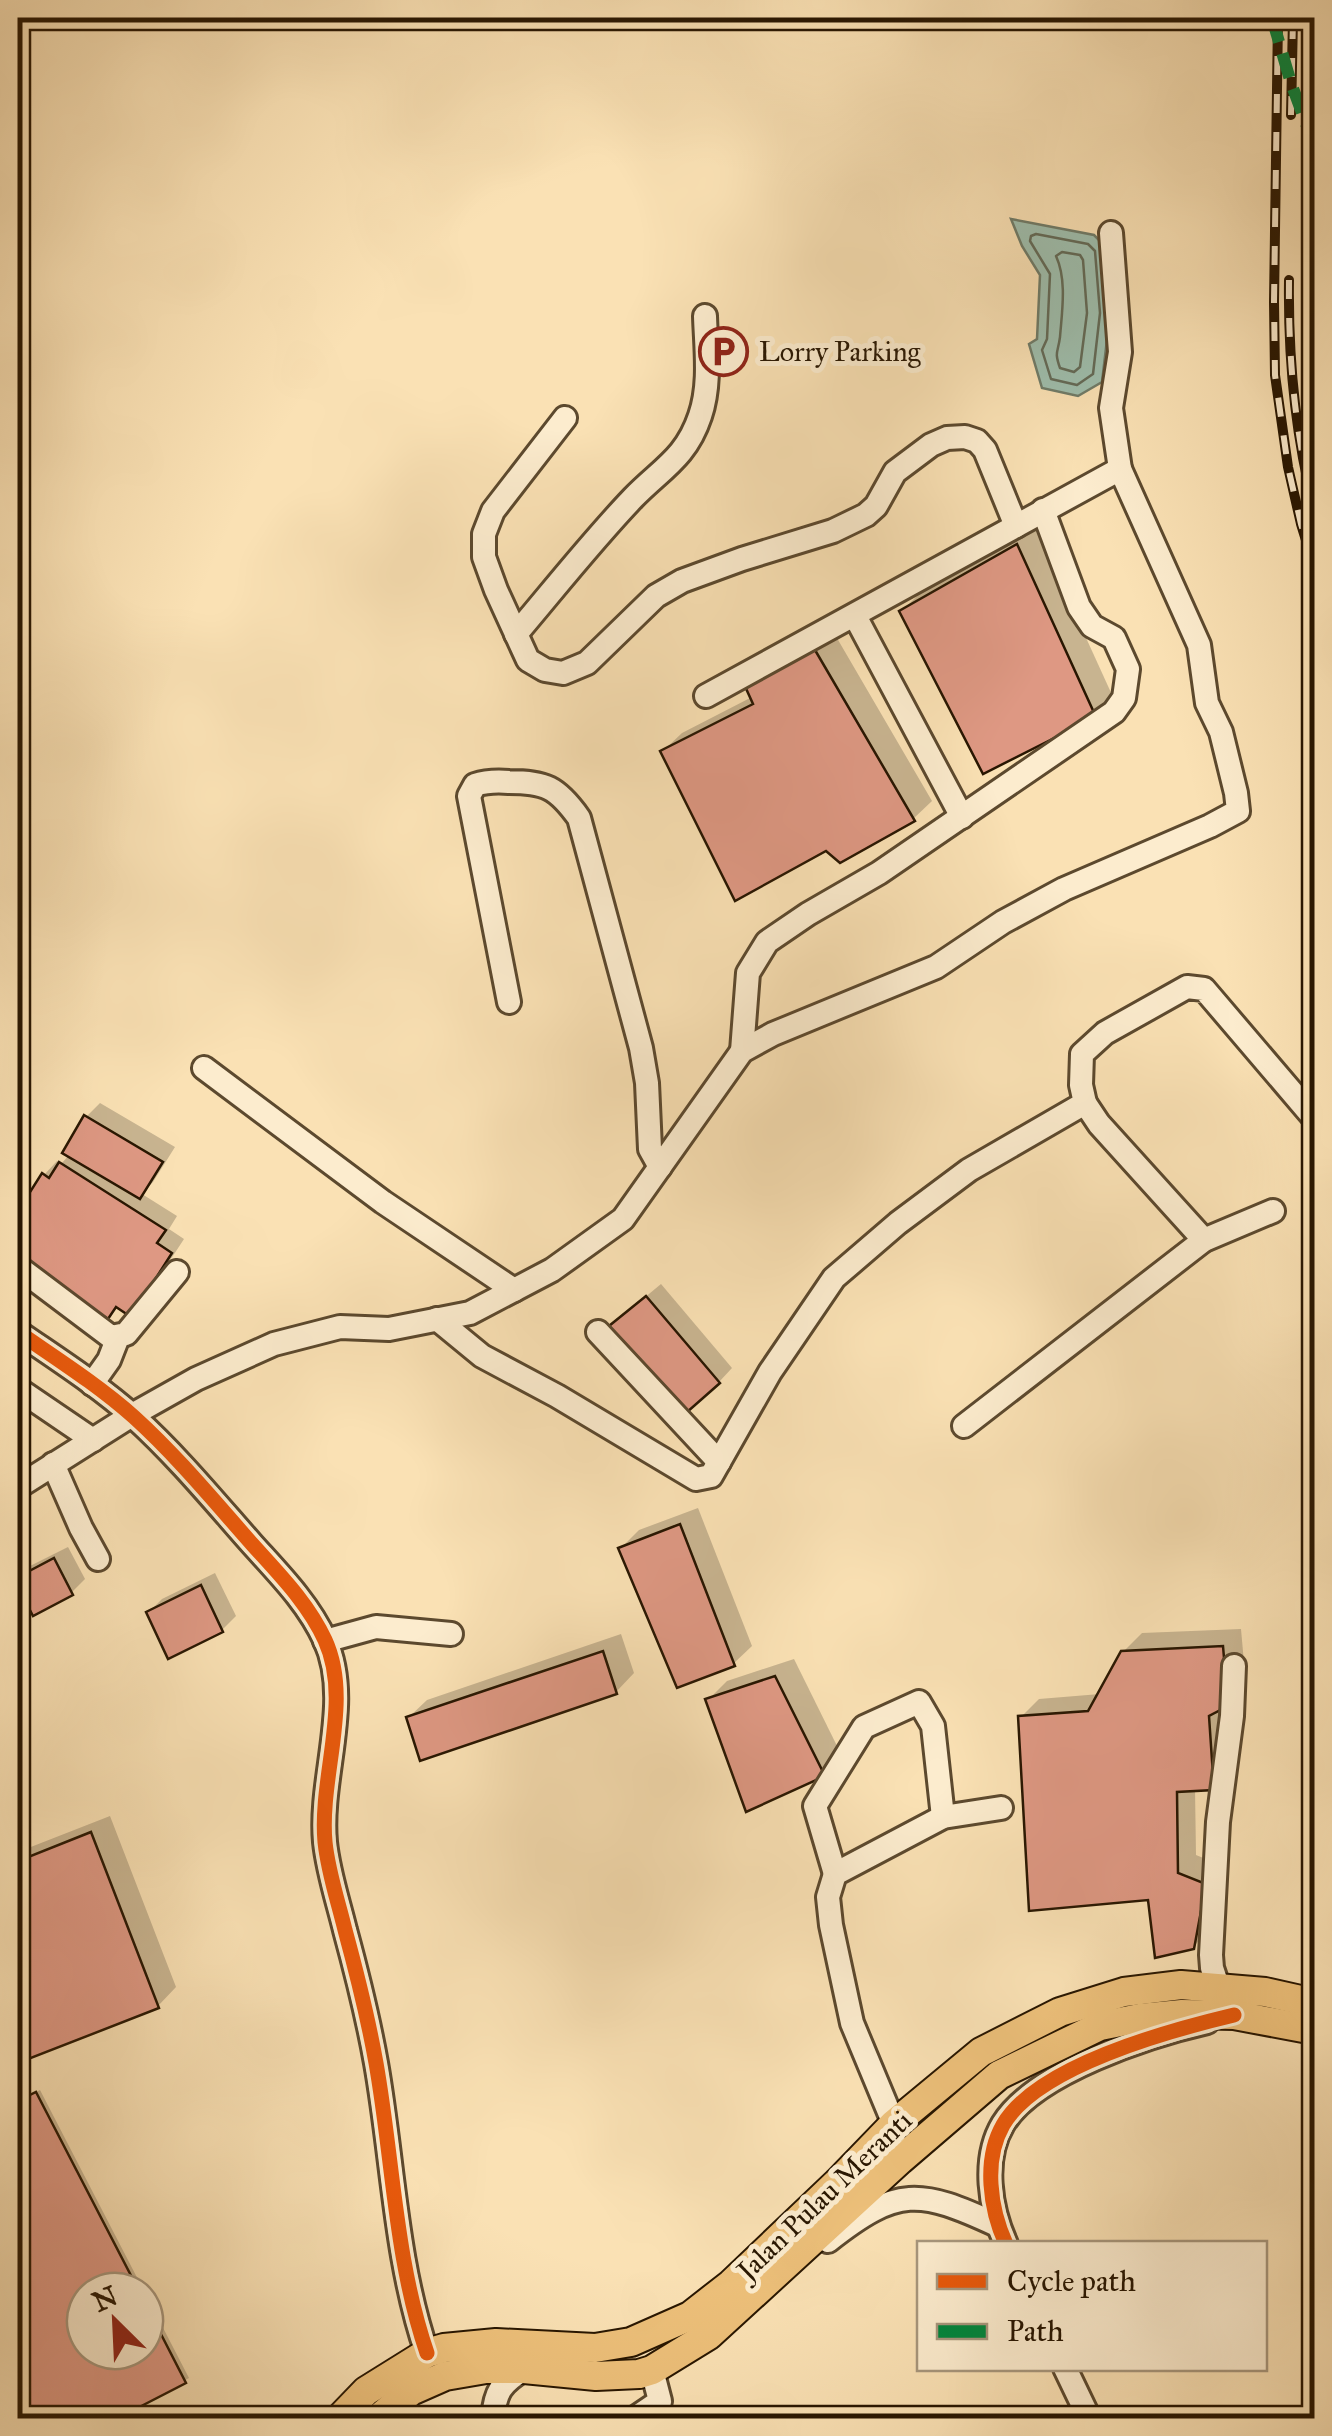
<svg xmlns="http://www.w3.org/2000/svg" width="1332" height="2436" viewBox="0 0 1332 2436" font-family="'IM FELL Great Primer',serif">
  <style>
    .water { fill: #9ebead; stroke: #6f7b68; stroke-width: 2.5 }
    .shadow { fill: #0003 }
    .lines { fill: none; stroke-linecap: round; stroke-linejoin: round }
    .shore { stroke: #636a57; stroke-width: 2.5 }
    .building { fill: #de9883; stroke: #281601; stroke-width: 2.5 }
    .minor-casing { stroke: #5c492e; stroke-width: 28 }
    .major-casing { stroke: #281601; stroke-width: 32 }
    .minor { stroke: #fcecce; stroke-width: 22 }
    .major { stroke: #edc07a; stroke-width: 28 }
    .rail-casing { stroke: #281601; stroke-width: 10 }
    .rail { stroke: #fcecce; stroke-width: 6; stroke-dasharray: 19; stroke-linecap: butt }
    .quiet { stroke: #00873e; stroke-width: 12; stroke-dasharray: 25 12; stroke-linecap: butt }
    .cycleway-casing { stroke: #fcecce; stroke-width: 21 }
    .cycleway { stroke: #e8590c; stroke-width: 15 }
    .labels { text-anchor: middle; stroke-width: 10; stroke-linejoin: round; paint-order: stroke }
    .poi-label { font-size: 28px; fill: #281601; stroke: #fcecce; text-anchor: start }
    .street-label { font-size: 28px; fill: #281601; stroke: #fcecce }
  </style>
  <rect width="100%" height="100%" fill="#fae1b4"/>
  <filter id="stains"><feTurbulence type="fractalNoise" baseFrequency=".002" numOctaves="4"/><feColorMatrix values="0 0 0 0 .2 0 0 0 0 .09 0 0 0 0 .02 0 0 0 .5 -.17"/></filter>
  <radialGradient id="worn" r=".72"><stop offset=".6" stop-color="#630" stop-opacity="0"/><stop offset="1" stop-color="#630" stop-opacity=".3"/></radialGradient>
  <polygon class="water" points="1011,219 1094,235 1105,246 1110,314 1102,382 1078,396 1042,388 1029,344 1037,339 1040,275 1022,246"/>
  <g class="shadow">
    <polygon points="1036,528 1113,697 1094,715 902,611 920,593"/>
    <polygon points="834,633 932,801 913,819 827,848 663,751 682,733 752,697 747,684"/>
    <polygon points="100,1103 175,1147 153,1182 142,1194 177,1216 169,1229 184,1239 144,1300 118,1306 108,1316 18,1258 18,1215 44,1175 57,1161 61,1164 70,1154 86,1117"/>
    <polygon points="18,1146 28,1153 18,1169"/>
    <polygon points="661,1284 732,1368 719,1382 626,1313"/>
    <polygon points="698,1508 752,1646 733,1664 621,1548 639,1530"/>
    <polygon points="68,1547 85,1579 71,1593 34,1612 18,1579 30,1566"/>
    <polygon points="215,1573 236,1616 222,1630 149,1612 162,1599"/>
    <polygon points="1241,1629 1246,1685 1227,1703 1232,1769 1195,1788 1196,1855 1223,1866 1211,1928 1193,1947 1150,1897 1021,1717 1039,1699 1100,1694 1123,1652 1142,1633"/>
    <polygon points="621,1634 634,1673 616,1692 408,1718 427,1700"/>
    <polygon points="794,1659 842,1756 824,1774 708,1700 727,1681"/>
    <polygon points="110,1816 176,1987 158,2006 18,2060 18,1991 22,1989 18,1977 18,1852"/>
    <polygon points="40,2090 144,2291 85,2291 85,2351 145,2351 145,2293 189,2378 112,2418 18,2418 18,2102"/>
  </g>
  <g class="lines">
    <g class="shore">
      <polygon points="1036,234 1088,244 1095,251 1100,313 1093,374 1077,385 1051,379 1042,350 1047,339 1050,274 1030,241 1031,236"/>
      <path d="M1062,252L1080,255L1083,260L1087,313L1080,367L1074,372L1060,368C1054,351 1058,353 1060,337C1062,311 1067,280 1056,256Z"/>
    </g>
  </g>
  <g class="building">
    <polygon points="1017,544 1096,717 983,774 899,611"/>
    <polygon points="815,650 915,821 840,863 826,851 735,901 660,751 753,704 744,684"/>
    <polygon points="84,1115 163,1162 140,1199 62,1153"/>
    <polygon points="59,1162 166,1230 157,1243 172,1253 131,1317 116,1307 108,1319 18,1261 18,1211 42,1173 49,1178"/>
    <polygon points="646,1296 720,1383 686,1413 609,1326"/>
    <polygon points="680,1524 735,1666 677,1688 618,1548"/>
    <polygon points="54,1558 73,1595 33,1616 18,1587 18,1577"/>
    <polygon points="201,1585 223,1632 168,1659 146,1612"/>
    <polygon points="1223,1646 1228,1706 1209,1716 1214,1790 1177,1792 1178,1873 1206,1884 1194,1949 1155,1958 1148,1900 1029,1911 1018,1716 1088,1711 1121,1651"/>
    <polygon points="603,1651 617,1694 420,1761 406,1717"/>
    <polygon points="775,1676 825,1776 746,1812 705,1699"/>
    <polygon points="91,1832 159,2008 18,2063 18,2000 23,1998 18,1984 18,1861"/>
    <polygon points="36,2092 139,2291 85,2291 85,2351 145,2351 145,2303 186,2383 118,2418 18,2418 18,2101"/>
  </g>
  <g class="lines">
    <defs>
      <g id="minor">
        <polyline points="565,418 493,511 484,534 484,557 496,590 528,660 545,670 563,673 587,663 656,596 682,581 742,559 833,531 866,515 876,506 895,472 931,445 947,438 965,437 977,441 985,450 1016,526"/>
        <polyline points="855,616 962,817"/>
        <path d="M516,634C555,588 592,541 633,498C661,469 686,458 700,416C711,384 706,349 705,316"/>
        <polyline points="706,696 1120,469 1111,408 1120,352 1111,233"/>
        <path d="M509,1002L469,796L475,785C487,781 497,781 509,782C545,782 557,787 579,818L641,1048L647,1083L650,1149L660,1167"/>
        <polyline points="742,1051 748,973 767,942 808,914 879,873 1114,712 1124,698 1128,669 1114,638 1092,626 1079,607 1043,510"/>
        <polyline points="204,1068 383,1202 514,1290"/>
        <polyline points="1085,1103 1099,1124 1204,1240"/>
        <polyline points="18,1267 111,1337 126,1334 177,1272"/>
        <polyline points="437,1319 482,1356 557,1396 696,1479 711,1476 770,1372 834,1278 898,1223 969,1170 1085,1103 1081,1085 1082,1054 1105,1033 1187,987 1204,989 1314,1118"/>
        <path d="M18,1332C57,1359 98,1385 134,1417C177,1456 214,1501 252,1544C279,1574 308,1603 325,1640C353,1701 319,1776 325,1842C328,1872 338,1901 345,1930C357,1974 368,2018 376,2063C393,2159 395,2260 427,2353"/>
        <polyline points="598,1332 719,1462"/>
        <polyline points="92,1384 109,1360 118,1337"/>
        <polyline points="18,1389 93,1440"/>
        <polyline points="964,1426 1204,1240 1273,1211"/>
        <polyline points="53,1464 81,1528 98,1559"/>
        <polyline points="18,1487 132,1415 196,1379 274,1344 340,1327 389,1329 470,1313 552,1270 623,1219 742,1051 773,1034 936,967 1003,922 1064,889 1210,826 1238,811 1236,793 1221,732 1207,703 1199,645 1120,469"/>
        <polyline points="325,1641 376,1627 451,1634"/>
        <polyline points="835,1874 815,1806 864,1727 919,1702 933,1726 943,1817"/>
        <polyline points="1218,1986 1212,1968 1211,1955 1218,1822 1232,1716 1234,1666"/>
        <polyline points="894,2124 852,2023 831,1925 828,1897 835,1874 943,1817 1001,1808"/>
        <path d="M828,2241C898,2186 919,2189 997,2225"/>
        <path d="M1006,2244C990,2209 982,2159 1003,2124C1035,2072 1150,2035 1207,2022"/>
        <polyline points="1065,2368 1089,2418"/>
        <path d="M493,2418C495,2392 501,2383 524,2369"/>
        <polyline points="635,2418 660,2401 652,2370"/>
      </g>
      <g id="major">
        <polyline points="340,2418 366,2391 427,2353 444,2348 496,2343 595,2348 631,2342 690,2316 731,2284 838,2182 894,2124 981,2052 1060,2012 1124,1992 1181,1985 1265,1992 1314,2003"/>
        <polyline points="379,2418 411,2391 445,2376 486,2369 524,2369 596,2376 639,2374 652,2370 709,2335 900,2160 999,2075 1100,2026 1140,2018 1182,2014 1234,2015 1314,2030"/>
      </g>
    </defs>
    <use href="#minor" class="minor-casing"/>
    <use href="#major" class="major-casing"/>
    <use href="#minor" class="minor"/>
    <use href="#major" class="major"/>
    <defs>
      <g id="rail">
        <polyline points="1278,18 1274,302 1275,375 1288,467 1301,524 1314,566"/>
        <polyline points="1291,115 1293,18"/>
        <path d="M1289,280C1288,356 1295,434 1314,508"/>
      </g>
    </defs>
    <use href="#rail" class="rail-casing"/>
    <use href="#rail" class="rail"/>
    <polyline class="quiet" points="1272,18 1291,83 1314,145"/>
    <defs>
      <g id="cycleway">
        <path d="M18,1332C57,1359 98,1385 134,1417C177,1456 214,1501 252,1544C279,1574 308,1603 325,1640C353,1701 319,1776 325,1842C328,1872 338,1901 345,1930C357,1974 368,2018 376,2063C393,2159 395,2260 427,2353"/>
        <path d="M1006,2244C990,2209 983,2160 1003,2125C1037,2066 1171,2030 1234,2015"/>
      </g>
    </defs>
    <use href="#cycleway" class="cycleway-casing"/>
    <use href="#cycleway" class="cycleway"/>
  </g>
  <defs>
    <symbol id="parking-ring" viewBox="-11 -11 22 22"><circle r="9.5" fill="#fcecce" stroke="#8f2418" stroke-width="1.5"/><path d="M-3.5-5.5H1a3.5 3.5 0 0 1 0 7H-1V5.5H-3.5ZM-1-3.4V-.6H.8a1.4 1.4 0 0 0 0-2.8Z" fill="#8f2418"/></symbol>
  </defs>
  <g fill-rule="evenodd">
    <use href="#parking-ring" x="696" y="324" width="55" height="55"/>
  </g>
  <g class="labels">
    <g class="poi-label">
      <text x="759" y="361">Lorry Parking</text>
    </g>
    <g class="street-label">
      <text transform="translate(824 2195) rotate(-44)" y="10">Jalan Pulau Meranti</text>
    </g>
  </g>
  <rect width="1332" height="2436" fill="none" stroke="#fae1b4" stroke-width="60"/>
  <rect x="20" y="20" width="1292" height="2396" fill="none" stroke="#281601" stroke-width="5"/>
  <rect x="30" y="30" width="1272" height="2376" fill="none" stroke="#281601" stroke-width="2.5"/>
  <rect x="917" y="2241" width="350" height="130" fill="#fcecce" stroke="#a7967c" stroke-width="2.5"/>
  <rect x="937" y="2274" width="50" height="15" fill="#e8590c" stroke="#a7967c" stroke-width="2.5"/>
  <text x="1007" y="2291" font-size="30" fill="#281601">Cycle path</text>
  <rect x="937" y="2324" width="50" height="15" fill="#00873e" stroke="#a7967c" stroke-width="2.5"/>
  <text x="1007" y="2341" font-size="30" fill="#281601">Path</text>
  <g transform="translate(115 2321) rotate(336)"><circle r="48" fill="#fcecce" stroke="#a7967c" stroke-width="2.5"/>
  <path d="M0-8L18 38L0 25L-18 38Z" fill="#8f2418"/>
  <text y="-15" font-size="28" font-weight="bold" text-anchor="middle" fill="#281601">N</text>
  </g>
  <rect width="100%" height="100%" filter="url(#stains)"/>
  <rect width="100%" height="100%" fill="url(#worn)"/>
</svg>
